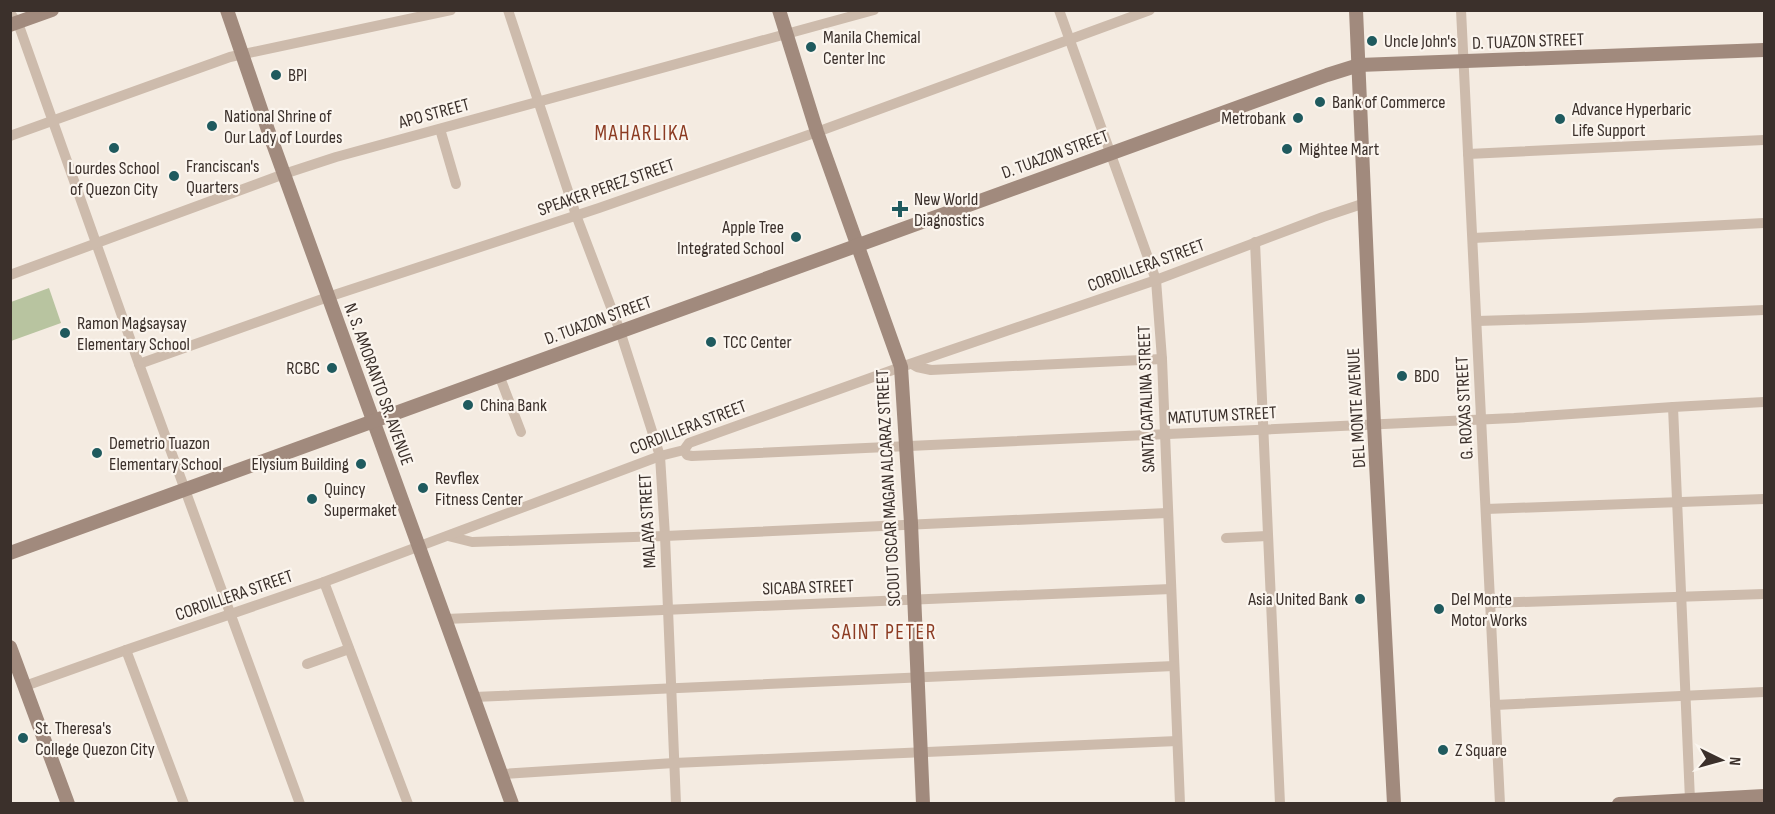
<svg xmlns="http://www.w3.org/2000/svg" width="1775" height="814" viewBox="0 0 1775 814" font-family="'Sofia Sans Condensed',sans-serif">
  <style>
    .green { fill: #b8c4a0 }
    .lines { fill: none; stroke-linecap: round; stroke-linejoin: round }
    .street { stroke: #cdbbac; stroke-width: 10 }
    .secondary { stroke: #a18a7d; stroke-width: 14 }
    .poi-dot { fill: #1f5a5e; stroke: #fbf5ee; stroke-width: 2 }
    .labels { text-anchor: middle; stroke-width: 4.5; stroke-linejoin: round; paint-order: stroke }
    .poi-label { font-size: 18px; fill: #3b302b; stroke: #fbf5ee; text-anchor: start }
    .street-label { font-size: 18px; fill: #3b302b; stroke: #fbf5ee }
    .quarter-label { font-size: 21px; letter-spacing: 1.5px; fill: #8c3b22; stroke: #fbf5ee }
  </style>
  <rect width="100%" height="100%" fill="#f4ebe1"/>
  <polygon class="green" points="49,288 61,323 11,341 11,302"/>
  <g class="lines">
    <g class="street">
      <polyline points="508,10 576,215 620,331 660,456 665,536 676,804"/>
      <polyline points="1059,10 1156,280 1162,359 1180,804"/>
      <polyline points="1461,10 1500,804"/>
      <polyline points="10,13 18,23 139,364 300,804"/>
      <polyline points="440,129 456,184"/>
      <polyline points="10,136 230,57 451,10"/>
      <polyline points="1468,154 1764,140"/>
      <polyline points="1473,238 1764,223"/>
      <polyline points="1255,242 1280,804"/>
      <polyline points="10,275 284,174 336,157 874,10"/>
      <polyline points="1477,321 1580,318 1764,310"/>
      <polyline points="139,364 328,297 599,208 817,132 1150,10"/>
      <polyline points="912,364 917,367 931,370 1162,359"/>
      <polyline points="499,375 521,432"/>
      <polyline points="1673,407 1690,800"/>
      <polyline points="684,450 687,455 692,456 1514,418 1673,407 1764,402"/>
      <polyline points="1486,509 1764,499"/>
      <polyline points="448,536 472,542 665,536 1167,513"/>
      <polyline points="1226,538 1267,536"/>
      <polyline points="324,582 408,804"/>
      <polyline points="1490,603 1764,594"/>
      <polyline points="446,619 1171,589"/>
      <polyline points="126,650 184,804"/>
      <polyline points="307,664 349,649"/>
      <polyline points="25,686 126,650 324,582 660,456 684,450 689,443 901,367 1156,280 1323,217 1365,203"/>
      <polyline points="474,697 1174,666"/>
      <polyline points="1495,705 1764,692"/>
      <polyline points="502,774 674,763 1177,741"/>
    </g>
    <g class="secondary">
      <polyline points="227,10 268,130 512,804"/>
      <polyline points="779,10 817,132 901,367 911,523 923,804"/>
      <polyline points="1356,10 1374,425 1394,804"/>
      <polyline points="10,25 52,10"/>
      <polyline points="10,553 1327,75 1359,65 1764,50"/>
      <polyline points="10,647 68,804"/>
      <polyline points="1619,804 1764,796"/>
    </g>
  </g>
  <g class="poi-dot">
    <circle cx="1372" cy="41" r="6"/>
    <circle cx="811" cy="47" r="6"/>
    <circle cx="276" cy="75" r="6"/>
    <circle cx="1320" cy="102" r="6"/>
    <circle cx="1298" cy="118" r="6"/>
    <circle cx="1560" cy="119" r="6"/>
    <circle cx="212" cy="126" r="6"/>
    <circle cx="114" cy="148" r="6"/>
    <circle cx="1287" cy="149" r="6"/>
    <circle cx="174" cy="176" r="6"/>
    <path d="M897 200h6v6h6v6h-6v6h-6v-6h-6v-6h6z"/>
    <circle cx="796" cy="237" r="6"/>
    <circle cx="65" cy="333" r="6"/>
    <circle cx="711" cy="342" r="6"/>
    <circle cx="332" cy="368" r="6"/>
    <circle cx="1402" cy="376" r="6"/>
    <circle cx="468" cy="405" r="6"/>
    <circle cx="97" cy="453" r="6"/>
    <circle cx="361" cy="464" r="6"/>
    <circle cx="423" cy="488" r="6"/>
    <circle cx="312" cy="499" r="6"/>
    <circle cx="1360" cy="599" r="6"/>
    <circle cx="1439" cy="609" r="6"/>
    <circle cx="23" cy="738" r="6"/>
    <circle cx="1443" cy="750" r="6"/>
  </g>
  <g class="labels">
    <g class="poi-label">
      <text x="823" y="43">Manila Chemical<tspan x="823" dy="21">Center Inc</tspan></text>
      <text x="1384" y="47">Uncle John's</text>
      <text x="288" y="81">BPI</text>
      <text x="1332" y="108">Bank of Commerce</text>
      <text x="1572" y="115">Advance Hyperbaric<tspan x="1572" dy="21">Life Support</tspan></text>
      <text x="224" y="122">National Shrine of<tspan x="224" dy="21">Our Lady of Lourdes</tspan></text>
      <text x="1286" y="124" text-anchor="end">Metrobank</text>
      <text x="1299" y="155">Mightee Mart</text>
      <text x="186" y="172">Franciscan's<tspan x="186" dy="21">Quarters</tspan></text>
      <text x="114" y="174" text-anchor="middle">Lourdes School<tspan x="114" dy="21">of Quezon City</tspan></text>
      <text x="914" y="205">New World<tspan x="914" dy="21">Diagnostics</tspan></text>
      <text x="784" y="233" text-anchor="end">Apple Tree<tspan x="784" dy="21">Integrated School</tspan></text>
      <text x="77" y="329">Ramon Magsaysay<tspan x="77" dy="21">Elementary School</tspan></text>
      <text x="723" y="348">TCC Center</text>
      <text x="320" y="374" text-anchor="end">RCBC</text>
      <text x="1414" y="382">BDO</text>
      <text x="480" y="411">China Bank</text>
      <text x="109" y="449">Demetrio Tuazon<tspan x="109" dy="21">Elementary School</tspan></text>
      <text x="349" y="470" text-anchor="end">Elysium Building</text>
      <text x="435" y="484">Revflex<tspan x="435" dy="21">Fitness Center</tspan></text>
      <text x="324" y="495">Quincy<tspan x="324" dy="21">Supermaket</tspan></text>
      <text x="1348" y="605" text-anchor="end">Asia United Bank</text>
      <text x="1451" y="605">Del Monte<tspan x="1451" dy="21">Motor Works</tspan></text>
      <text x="35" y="734">St. Theresa's<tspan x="35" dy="21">College Quezon City</tspan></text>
      <text x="1455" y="756">Z Square</text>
    </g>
    <g class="street-label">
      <text transform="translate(1528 41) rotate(-2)" y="6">D. TUAZON STREET</text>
      <text transform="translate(434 113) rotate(-15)" y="6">APO STREET</text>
      <text transform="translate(1055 154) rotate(-20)" y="6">D. TUAZON STREET</text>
      <text transform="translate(606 187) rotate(-19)" y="6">SPEAKER PEREZ STREET</text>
      <text transform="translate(1146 265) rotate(-20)" y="6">CORDILLERA STREET</text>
      <text transform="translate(598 320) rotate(-20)" y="6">D. TUAZON STREET</text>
      <text transform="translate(379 384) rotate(70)" y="6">N. S. AMORANTO SR. AVENUE</text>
      <text transform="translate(1146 399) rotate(-92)" y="6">SANTA CATALINA STREET</text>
      <text transform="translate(1356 408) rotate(-93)" y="6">DEL MONTE AVENUE</text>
      <text transform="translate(1464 408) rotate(-93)" y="6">G. ROXAS STREET</text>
      <text transform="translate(1222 415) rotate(-3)" y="6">MATUTUM STREET</text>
      <text transform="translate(688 427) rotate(-21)" y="6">CORDILLERA STREET</text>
      <text transform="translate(888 488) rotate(-93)" y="6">SCOUT OSCAR MAGAN ALCARAZ STREET</text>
      <text transform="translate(647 521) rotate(-93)" y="6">MALAYA STREET</text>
      <text transform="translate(808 587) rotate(-2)" y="6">SICABA STREET</text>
      <text transform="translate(234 595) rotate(-19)" y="6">CORDILLERA STREET</text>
    </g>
    <g class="quarter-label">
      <text x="642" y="140">MAHARLIKA</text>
      <text x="884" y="639">SAINT PETER</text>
    </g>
  </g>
  <rect width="1775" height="814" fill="none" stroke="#3b302b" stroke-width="24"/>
  <g transform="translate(1721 760) rotate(95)" stroke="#fbf5ee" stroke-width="4.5" paint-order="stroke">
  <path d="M0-4.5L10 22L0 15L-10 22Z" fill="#3b302b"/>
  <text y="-9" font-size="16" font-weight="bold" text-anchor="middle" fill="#3b302b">N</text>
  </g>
</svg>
